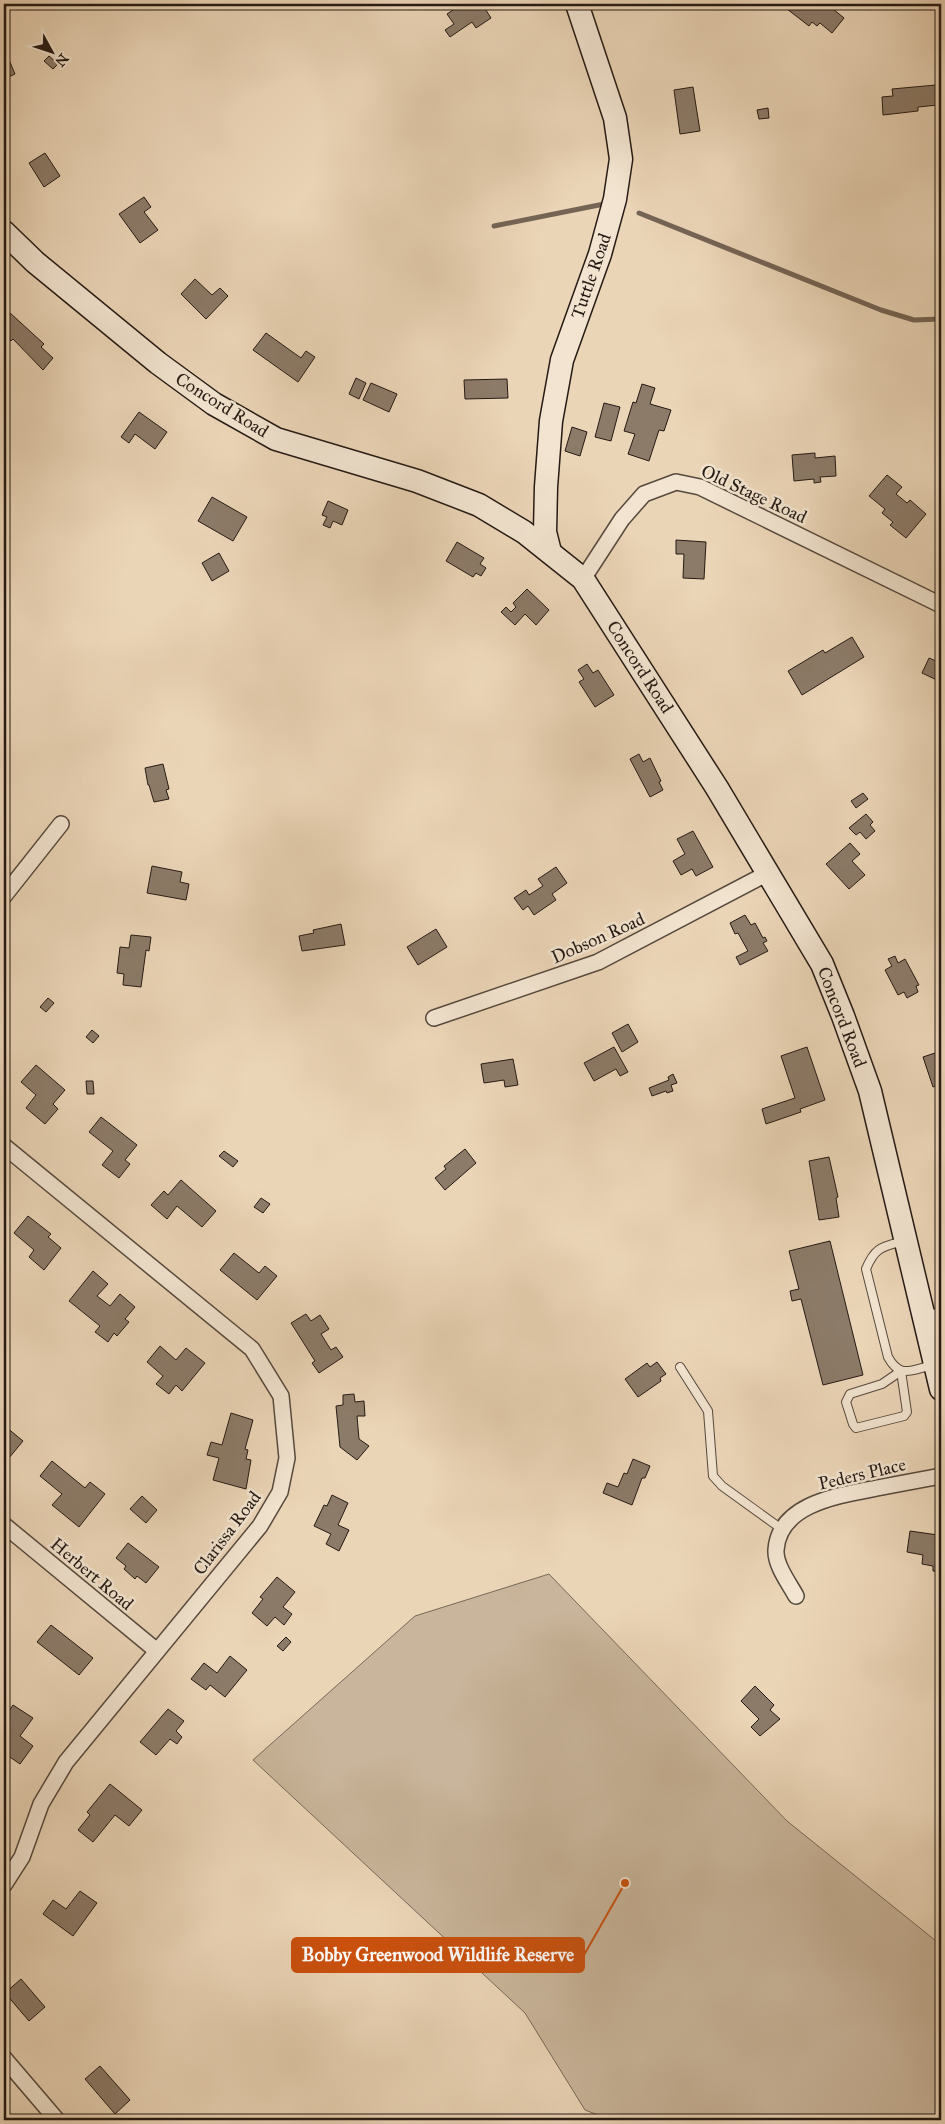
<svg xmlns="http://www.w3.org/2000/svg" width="945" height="2124" viewBox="0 0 945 2124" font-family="'IM FELL Great Primer',serif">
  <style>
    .green { fill: #c9b59b; stroke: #776858 }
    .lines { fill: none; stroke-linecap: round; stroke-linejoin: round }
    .stream { stroke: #746455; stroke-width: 5 }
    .building { fill: #8c7b69; stroke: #251a14 }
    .lane-casing { stroke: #56493d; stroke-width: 10 }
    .street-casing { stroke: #56493d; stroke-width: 18 }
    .secondary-casing { stroke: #251a14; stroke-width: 25 }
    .lane { stroke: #f2e4d0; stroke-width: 8 }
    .street { stroke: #f2e4d0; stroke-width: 15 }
    .secondary { stroke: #f2e4d0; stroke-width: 22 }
    .labels { text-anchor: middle; stroke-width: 5; stroke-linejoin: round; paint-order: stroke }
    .street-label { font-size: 18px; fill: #251a14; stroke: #f2e4d0 }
    .leader { fill: none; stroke: #cb500d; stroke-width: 2 }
    .callout-dot { fill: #cb500d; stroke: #f2e4d0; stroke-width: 2 }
    .callout { fill: #cb500d; stroke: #cb500d; stroke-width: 2 }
    .callout-label { font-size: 19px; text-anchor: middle; font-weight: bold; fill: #fff }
  </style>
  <rect width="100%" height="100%" fill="#ebd5b7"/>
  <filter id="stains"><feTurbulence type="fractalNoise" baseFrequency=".004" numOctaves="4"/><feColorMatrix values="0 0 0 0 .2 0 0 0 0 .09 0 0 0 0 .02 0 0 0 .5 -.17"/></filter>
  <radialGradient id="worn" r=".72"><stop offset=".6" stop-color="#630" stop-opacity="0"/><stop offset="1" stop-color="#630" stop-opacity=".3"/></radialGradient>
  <polygon class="green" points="549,1574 787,1821 941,1945 941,2120 611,2120 585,2110 525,2013 253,1760 415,1616"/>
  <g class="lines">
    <g class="stream">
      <polyline points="639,213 881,310 914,320 941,319"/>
      <polyline points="494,226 604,204"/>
    </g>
  </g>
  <g class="building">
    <polygon points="462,4 482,4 491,18 476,28 472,22 450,37 445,30 454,24 447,14"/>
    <polygon points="791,4 827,4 844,18 832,33 820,23 817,26 812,22 809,26 787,9"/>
    <polygon points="7,55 15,74 4,79 4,56"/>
    <polygon points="49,56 58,64 53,69 44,61"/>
    <polygon points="936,85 938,105 918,107 918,111 883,115 882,97 893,96 892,89"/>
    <polygon points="693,87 700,131 680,134 674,90"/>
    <polygon points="768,108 769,118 759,119 757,110"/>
    <polygon points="45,153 60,176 44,187 29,163"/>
    <polygon points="144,197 151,207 144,212 158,230 140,243 119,214"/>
    <polygon points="195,279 212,295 220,288 228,296 206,319 181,294"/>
    <polygon points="9,312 44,344 41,347 53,358 43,370 13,339 11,341 4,335 4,318"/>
    <polygon points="266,333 301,358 306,351 315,357 298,382 253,350"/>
    <polygon points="356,378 366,383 359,399 349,394"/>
    <polygon points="507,379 508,398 465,399 464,380"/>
    <polygon points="371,383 397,394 389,412 363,400"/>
    <polygon points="642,384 655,388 650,404 671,410 664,431 659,430 649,461 628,454 635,434 624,431 633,402 636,403"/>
    <polygon points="604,403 620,407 611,441 595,437"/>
    <polygon points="139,412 167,432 155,449 135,434 129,443 121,437"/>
    <polygon points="572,427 587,432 580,456 565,451"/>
    <polygon points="815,453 815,458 835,456 836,476 820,477 821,482 814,483 814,479 794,481 792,455"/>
    <polygon points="887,475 902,487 896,494 907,503 910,500 926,514 906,538 890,525 893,522 882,513 885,509 869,496"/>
    <polygon points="212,497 247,517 233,541 198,521"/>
    <polygon points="328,501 348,510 342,525 333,521 330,528 323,525 327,517 322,515"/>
    <polygon points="676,540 706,542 704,579 683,578 684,554 676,554"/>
    <polygon points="457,542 484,558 480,564 486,568 481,576 476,573 473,577 446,561"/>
    <polygon points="219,553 229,571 212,581 202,563"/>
    <polygon points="527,589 549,610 536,625 525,614 515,625 501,612 506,607 511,612 516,607 513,603"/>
    <polygon points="852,637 864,657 802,695 788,671 823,650 825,653"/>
    <polygon points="939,655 941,656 941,682 922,673 929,658 936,661"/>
    <polygon points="587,664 593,673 598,670 614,695 595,707 579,682 584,679 578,670"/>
    <polygon points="639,754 643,762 650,758 661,781 659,782 663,790 650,797 630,759"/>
    <polygon points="163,764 169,789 166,790 169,799 154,802 149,785 148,785 145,768"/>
    <polygon points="863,793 868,799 856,808 851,801"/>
    <polygon points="866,814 873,822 870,825 875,831 866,839 860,832 856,835 849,828"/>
    <polygon points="693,831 713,867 696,876 692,869 681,875 673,861 685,854 677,839"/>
    <polygon points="850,843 860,854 852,861 865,875 849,889 826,864"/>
    <polygon points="152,866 182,872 180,882 189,884 186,900 147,893"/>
    <polygon points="556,867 567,883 552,894 556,900 534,915 528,906 523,910 514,898 526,890 529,895 543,886 538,879"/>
    <polygon points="745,915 751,925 755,923 763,938 765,937 767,941 763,943 768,951 740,965 736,957 748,951 738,933 735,934 730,923"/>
    <polygon points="341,924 345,945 302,951 299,936 314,933 313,930"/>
    <polygon points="436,929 447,947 418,965 407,947"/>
    <polygon points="131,935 151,937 149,951 146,950 141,987 123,985 124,974 117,973 120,947 129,948"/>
    <polygon points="895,956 898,963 905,959 919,985 916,986 918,992 907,998 904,992 898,995 885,970 892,966 888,959"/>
    <polygon points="48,998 54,1003 46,1012 40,1007"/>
    <polygon points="628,1024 638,1042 622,1052 612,1033"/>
    <polygon points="92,1030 99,1036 93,1043 86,1037"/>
    <polygon points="4,1037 10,1042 4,1050"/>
    <polygon points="614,1047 628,1072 620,1076 616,1069 594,1081 584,1063"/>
    <polygon points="807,1047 825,1100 800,1109 801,1112 766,1124 762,1109 795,1098 781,1056"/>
    <polygon points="941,1051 941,1084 933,1087 923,1057"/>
    <polygon points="513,1059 518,1085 505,1087 504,1080 484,1083 481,1064"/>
    <polygon points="36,1065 65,1090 53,1104 58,1109 45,1124 26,1108 36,1095 21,1082"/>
    <polygon points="673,1074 677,1083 671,1085 673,1091 667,1093 666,1091 652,1096 649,1088 669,1080 668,1077"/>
    <polygon points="86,1081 93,1081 94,1094 87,1094"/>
    <polygon points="101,1117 137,1145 125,1160 130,1164 119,1178 102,1165 113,1151 89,1132"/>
    <polygon points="465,1149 476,1163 445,1190 435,1178 446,1169 444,1166"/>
    <polygon points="224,1151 238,1161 233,1167 219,1156"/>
    <polygon points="829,1157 838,1197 836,1198 839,1217 819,1220 809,1161"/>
    <polygon points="181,1180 216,1211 202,1227 177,1206 167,1219 151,1205 164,1191 168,1195"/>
    <polygon points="261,1198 270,1204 263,1213 254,1207"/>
    <polygon points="28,1216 51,1234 48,1237 61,1248 44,1270 29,1257 34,1250 14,1233"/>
    <polygon points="830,1241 863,1375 823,1385 801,1299 792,1301 790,1291 799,1289 789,1251"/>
    <polygon points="234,1253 259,1273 265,1266 277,1276 257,1300 220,1270"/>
    <polygon points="93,1271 108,1284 97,1296 110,1306 120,1294 135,1307 125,1319 129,1322 117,1336 114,1333 108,1342 95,1332 100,1326 69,1301"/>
    <polygon points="306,1314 311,1321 320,1315 329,1329 321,1334 331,1350 336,1347 343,1357 319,1373 312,1363 315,1361 291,1323"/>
    <polygon points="160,1346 176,1360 186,1348 205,1363 182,1391 176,1385 169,1394 156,1384 163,1376 147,1362"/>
    <polygon points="657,1362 666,1374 660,1378 661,1381 638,1397 625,1379 647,1363 650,1367"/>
    <polygon points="354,1394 355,1402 364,1401 365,1416 357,1416 359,1439 369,1446 357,1460 340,1447 336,1406 343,1405 343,1395"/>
    <polygon points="231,1413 253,1420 245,1449 248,1450 246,1459 251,1460 246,1489 213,1480 219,1458 207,1455 211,1442 222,1445"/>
    <polygon points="6,1427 23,1441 4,1464 4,1430"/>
    <polygon points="633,1459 650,1466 645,1478 642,1478 632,1505 603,1493 607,1483 618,1487 624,1473 627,1474"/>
    <polygon points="52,1461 85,1488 90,1482 105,1494 79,1527 52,1505 62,1494 40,1476"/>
    <polygon points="332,1495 348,1503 338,1525 349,1530 339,1551 326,1544 331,1534 314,1526 324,1505 327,1506"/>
    <polygon points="142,1496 157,1510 146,1523 130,1509"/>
    <polygon points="910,1531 938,1535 937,1543 941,1544 941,1572 933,1571 933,1566 922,1564 923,1555 907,1552"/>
    <polygon points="128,1543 159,1567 146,1583 137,1576 135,1579 124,1569 126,1566 116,1558"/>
    <polygon points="277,1577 295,1592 283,1607 292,1614 284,1625 275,1617 267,1626 252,1613 263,1599 260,1597"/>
    <polygon points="51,1625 93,1658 79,1675 37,1642"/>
    <polygon points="286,1637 291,1642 283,1651 277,1646"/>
    <polygon points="230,1656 247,1670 225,1697 210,1685 206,1690 191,1679 204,1663 217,1673"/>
    <polygon points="755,1686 774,1705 770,1710 780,1719 760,1736 751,1727 759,1719 741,1701"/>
    <polygon points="13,1705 33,1718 20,1736 33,1746 20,1764 4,1753 4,1719"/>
    <polygon points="168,1709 184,1721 176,1731 182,1737 177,1744 170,1739 156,1755 140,1742"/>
    <polygon points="110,1784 142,1810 129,1826 115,1815 93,1842 78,1830 90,1815 87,1812"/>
    <polygon points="80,1891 97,1903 73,1936 43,1914 53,1900 66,1909"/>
    <polygon points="21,1979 45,2007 29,2021 5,1993"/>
    <polygon points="100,2066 130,2100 115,2114 85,2079"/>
  </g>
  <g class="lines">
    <defs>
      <g id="lane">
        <path d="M904,1241C882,1247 875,1247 866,1269L888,1357C900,1379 911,1370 933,1365"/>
        <polyline points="680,1367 708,1411 713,1476 722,1486 783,1530"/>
        <polygon points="901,1371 907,1412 904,1416 856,1428 853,1424 846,1402 850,1394 882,1384"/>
      </g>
      <g id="street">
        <polyline points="583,579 622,519 644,494 676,482 700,487 941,605"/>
        <polyline points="4,896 61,824"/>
        <polyline points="434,1018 598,962 768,873"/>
        <polyline points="4,1146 252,1349 281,1396 287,1458 280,1492 260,1526 66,1762 41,1804 22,1857 4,1885"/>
        <polyline points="924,1317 941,1317"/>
        <polyline points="4,1525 157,1651"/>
        <path d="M796,1596C789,1583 775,1565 776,1550C779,1503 841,1495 877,1488C898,1484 920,1480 941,1476"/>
        <polyline points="4,2058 57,2120"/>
      </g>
      <g id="secondary">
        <polyline points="4,232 35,262 158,363 214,404 276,439 417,481 479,505 524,532 583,579 717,788 822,964 843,1016 870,1091 941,1389"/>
        <polyline points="550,552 545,532 546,487 551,421 562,360 600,254 615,199 621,159 615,118 577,4"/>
      </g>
    </defs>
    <use href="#lane" class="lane-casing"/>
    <use href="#street" class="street-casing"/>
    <use href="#secondary" class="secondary-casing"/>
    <use href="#lane" class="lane"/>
    <use href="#street" class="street"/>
    <use href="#secondary" class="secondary"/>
  </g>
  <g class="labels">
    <g class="street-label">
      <text transform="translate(591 276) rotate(-71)" y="6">Tuttle Road</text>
      <text transform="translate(222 405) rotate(32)" y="6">Concord Road</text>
      <text transform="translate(754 494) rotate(25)" y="6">Old Stage Road</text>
      <text transform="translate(640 667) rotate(57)" y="6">Concord Road</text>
      <text transform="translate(598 938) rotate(-24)" y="6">Dobson Road</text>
      <text transform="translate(842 1017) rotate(69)" y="6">Concord Road</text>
      <text transform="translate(862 1474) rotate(-13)" y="6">Peders Place</text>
      <text transform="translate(227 1533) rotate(-53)" y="6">Clarissa Road</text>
      <text transform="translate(92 1574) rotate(40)" y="6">Herbert Road</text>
    </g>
  </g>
  <path class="leader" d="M625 1883L584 1955"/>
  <circle class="callout-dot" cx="625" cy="1883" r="5"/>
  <rect class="callout" x="292" y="1938" width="292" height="34" rx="5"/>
  <g class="callout-label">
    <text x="438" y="1961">Bobby Greenwood Wildlife Reserve</text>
  </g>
  <rect width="945" height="2124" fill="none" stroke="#ebd5b7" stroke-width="20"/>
  <rect x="5" y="5" width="935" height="2114" fill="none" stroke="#251a14" stroke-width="2.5"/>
  <rect x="10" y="10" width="925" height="2104" fill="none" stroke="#251a14"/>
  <g transform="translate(52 52) rotate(130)" stroke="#f2e4d0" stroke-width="4" paint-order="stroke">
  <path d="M0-4L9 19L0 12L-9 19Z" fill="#251a14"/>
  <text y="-8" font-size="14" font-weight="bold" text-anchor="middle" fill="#251a14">N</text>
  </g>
  <rect width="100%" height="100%" filter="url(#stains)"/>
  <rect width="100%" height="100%" fill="url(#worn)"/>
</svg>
